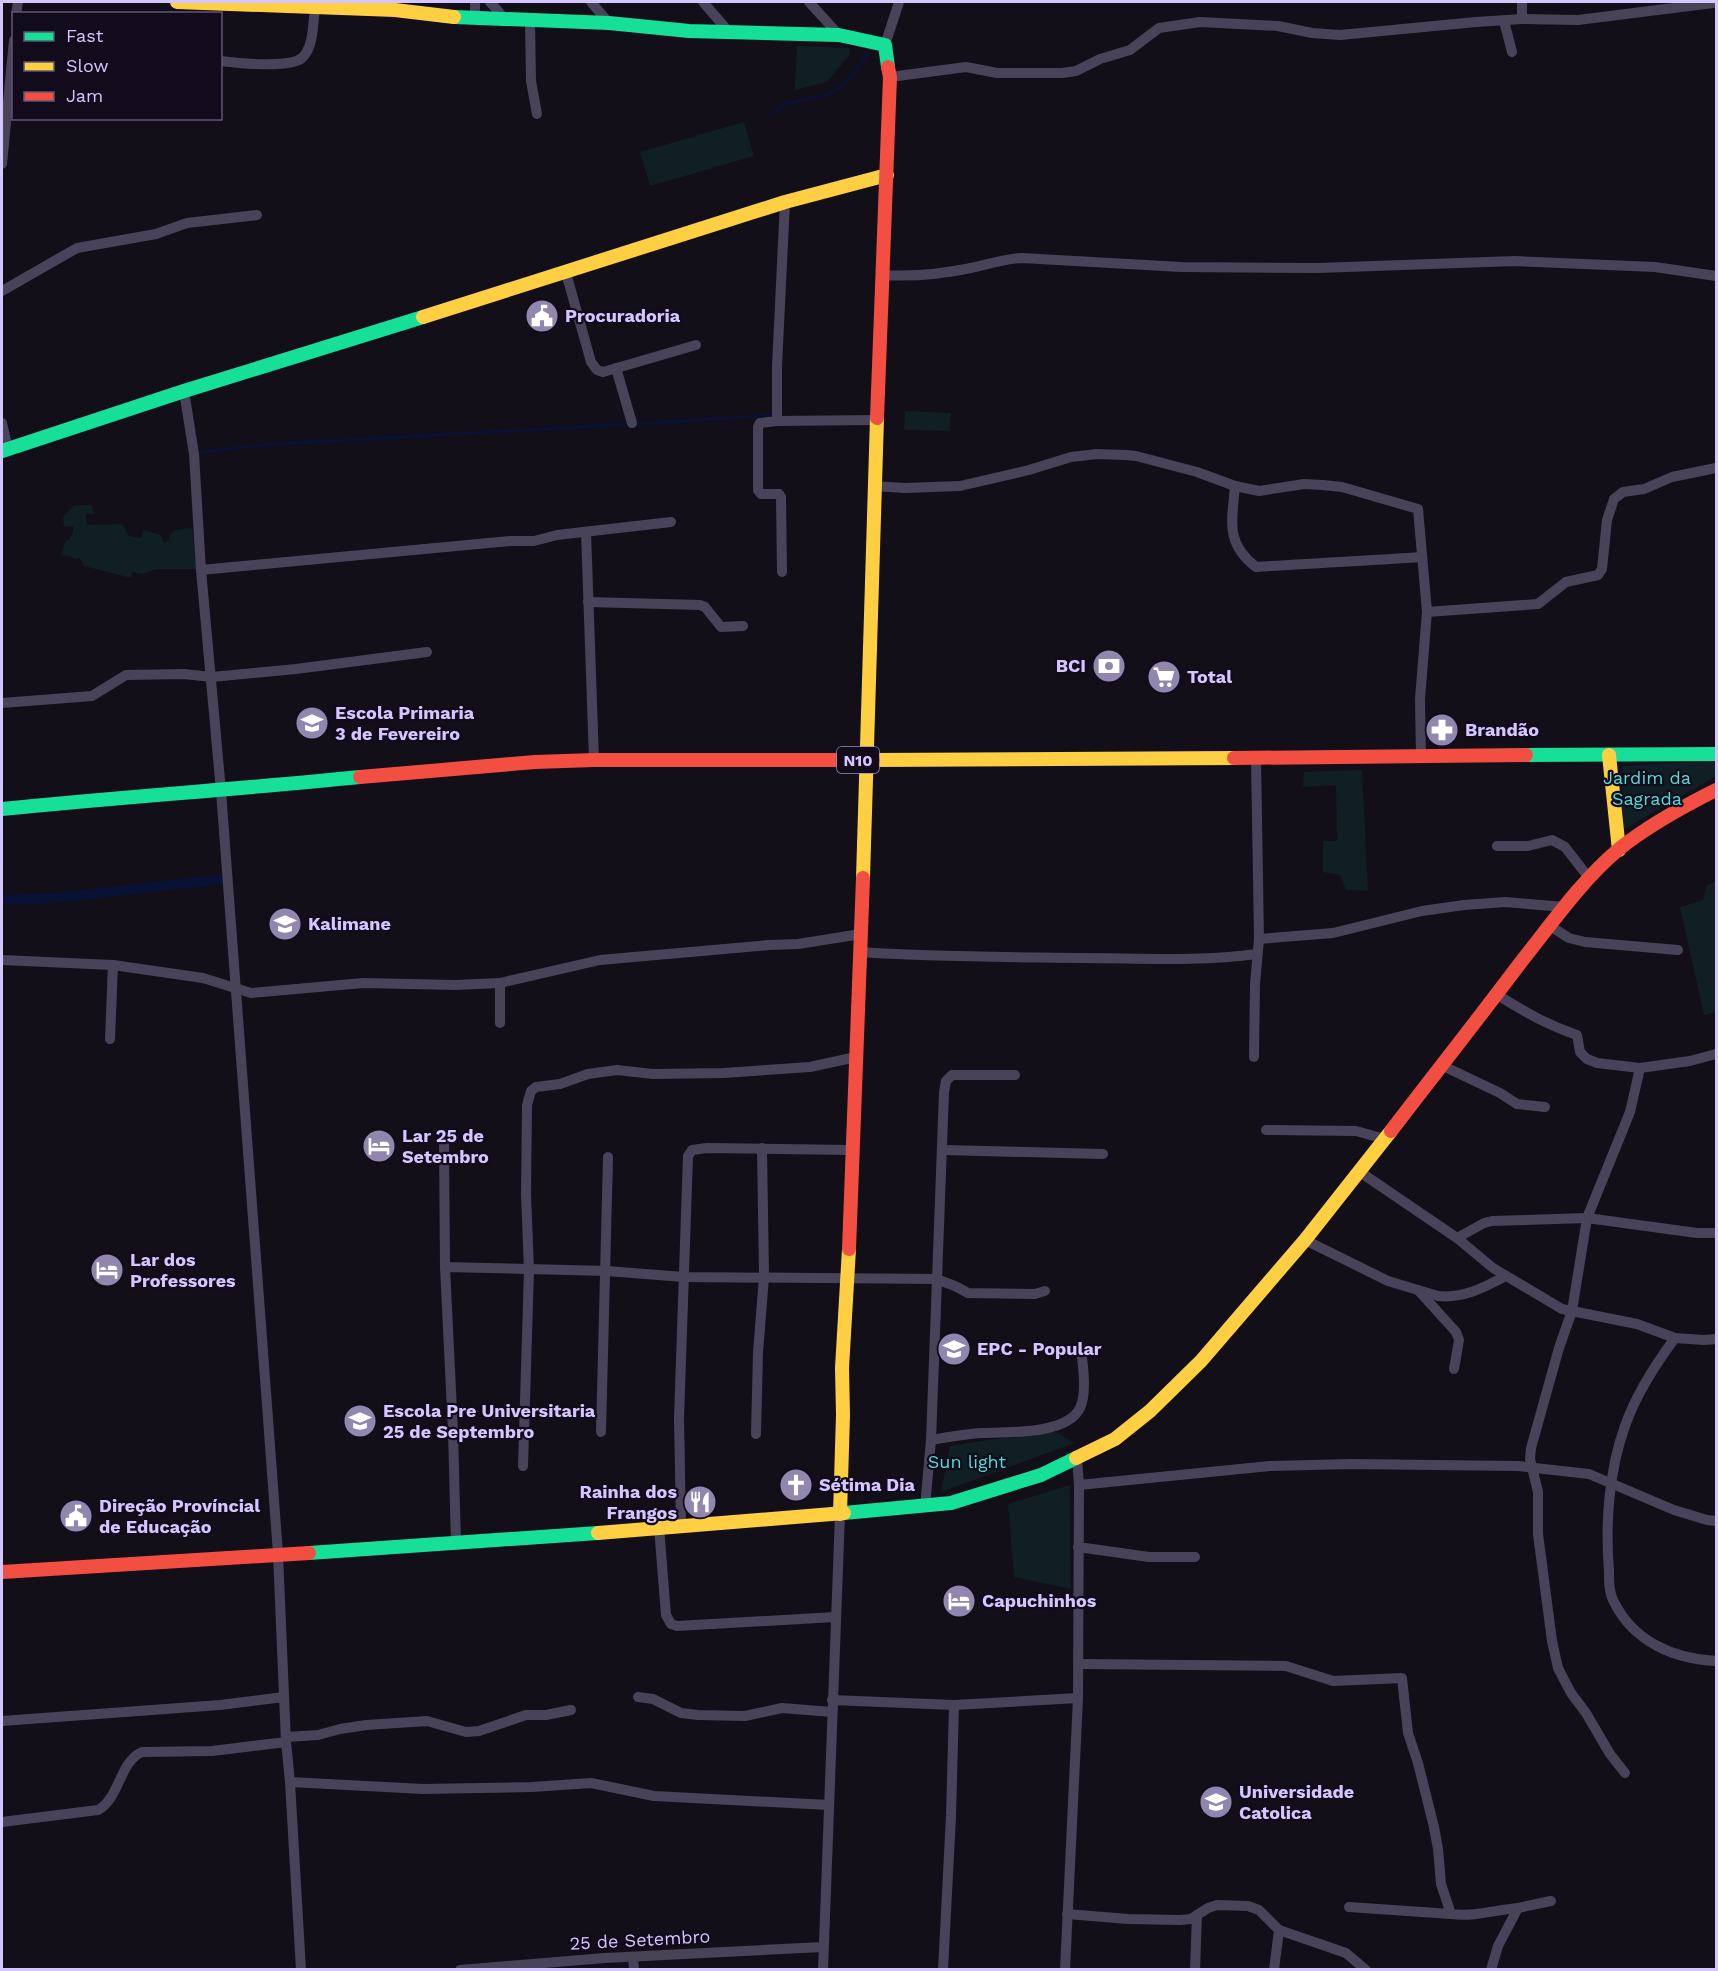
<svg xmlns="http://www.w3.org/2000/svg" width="1718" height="1971" viewBox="0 0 1718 1971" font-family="'Work Sans',sans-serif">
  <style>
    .green { fill: #0f1f24 }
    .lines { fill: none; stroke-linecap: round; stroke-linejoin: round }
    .stream { stroke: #091135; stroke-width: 3 }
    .canal { stroke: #091135; stroke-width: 10 }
    .street { stroke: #484359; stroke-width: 10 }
    .fast { stroke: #16e098; stroke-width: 14 }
    .slow { stroke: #ffcf43; stroke-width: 14 }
    .jam { stroke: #f24e42; stroke-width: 14 }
    .labels { text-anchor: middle; stroke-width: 4.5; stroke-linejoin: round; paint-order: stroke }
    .shield { fill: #110b1c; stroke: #9b8ebb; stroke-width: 1.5 }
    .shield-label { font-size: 16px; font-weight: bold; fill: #d6c6ff }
    .poi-label { font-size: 18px; font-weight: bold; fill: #d6c6ff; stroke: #110b1c; text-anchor: start }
    .park-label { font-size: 18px; fill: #52ded4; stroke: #110b1c }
    .street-label { font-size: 18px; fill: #d6c6ff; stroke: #110b1c }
  </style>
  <rect width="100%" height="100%" fill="#120f18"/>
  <g class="green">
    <polygon points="797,46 849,48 850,54 827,82 795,90"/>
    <polygon points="744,122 754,156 650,186 640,152"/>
    <polygon points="905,411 951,413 950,431 904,430"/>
    <path d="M74,505H91L95,514H86L87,525L122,524L129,536L141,538L143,530L161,535L164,543L168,541C172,528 179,529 192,528L197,569H156L142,574L132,572L131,578L84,566L80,558L74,560L72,557L61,555L65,541L69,540L73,532V526L64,527L63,517Z"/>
    <polygon points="1716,761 1716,776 1621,831 1623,766"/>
    <polygon points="1362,770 1368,891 1346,890 1340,875 1323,872 1323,841 1337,841 1336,785 1303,787 1304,772"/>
    <polygon points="1716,882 1716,1012 1704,1015 1680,907 1703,900 1707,885"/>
    <polygon points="1052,1430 1075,1443 941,1492 950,1446"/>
    <polygon points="1070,1485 1071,1589 1014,1577 1008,1504"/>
  </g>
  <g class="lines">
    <g class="stream">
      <path d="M772,115C783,98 817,101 836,90C849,82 859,65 868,54"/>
      <polyline points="635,424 760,416 772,415 775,413"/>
      <polyline points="195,453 260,445 629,424"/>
    </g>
    <polyline class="canal" points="2,900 53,898 227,879"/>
    <g class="street">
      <polyline points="475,2 475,19"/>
      <polyline points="490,2 506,20"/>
      <polyline points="591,2 609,23"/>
      <polyline points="703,2 729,32"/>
      <polyline points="809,2 839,35"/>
      <polyline points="1522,2 1522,19"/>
      <polyline points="16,14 18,2"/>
      <polyline points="530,21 531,81 537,114"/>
      <polyline points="1504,21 1512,52"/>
      <polyline points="885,45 899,2"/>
      <path d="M220,61C237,63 292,69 303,57C314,46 313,21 315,7"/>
      <polyline points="890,77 966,67 997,73 1062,73 1076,71 1100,59 1130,50 1159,28 1200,22 1278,26 1312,33 1340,35 1476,22 1522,19 1578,20 1713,3"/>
      <polyline points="2,164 14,40"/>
      <polyline points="566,273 591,362 597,370 603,372 696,345"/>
      <path d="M882,275C912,277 942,274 971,268C989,264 1004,259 1022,258L1181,267L1318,268L1515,261L1655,267L1716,276"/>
      <polyline points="2,291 77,248 156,234 187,223 257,215"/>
      <polyline points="616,368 632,423"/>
      <polyline points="184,391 194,454 201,570 221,791 267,1405 278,1554 286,1742 290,1782 301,1970"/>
      <polyline points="777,421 878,420"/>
      <polyline points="2,423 8,449"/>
      <polyline points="874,486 905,488 960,486 1029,470 1071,457 1097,454 1126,455 1136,456 1197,472 1235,486 1259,491 1304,484 1323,485 1342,487 1418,509 1427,612 1538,604 1566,582 1598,575 1602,569 1607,520 1614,499 1623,492 1644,489 1672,477 1716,468"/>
      <path d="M1235,486C1232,521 1225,543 1256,567C1311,563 1366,561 1422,557"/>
      <polyline points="586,532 594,760"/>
      <polyline points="201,570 510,541 534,541 557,535 671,522"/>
      <polyline points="782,572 781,497 779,494 761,494 758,490 758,427 760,423 777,421 777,366 785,202"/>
      <polyline points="588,602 700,605 705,607 721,627 743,626"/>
      <polyline points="2,703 92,696 126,675 184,674 212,677 296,669 427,652"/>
      <polyline points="1421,756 1420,699 1427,612"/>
      <polyline points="1497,846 1528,846 1552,840 1565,847 1589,878"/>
      <polyline points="1550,926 1569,938 1585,942 1678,950"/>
      <polyline points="1259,939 1333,933 1422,911 1464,905 1505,902 1564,907"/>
      <path d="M860,952C933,957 1006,957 1079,958C1138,958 1198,962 1257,954"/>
      <polyline points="2,960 113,965 203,978 251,993 363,983 455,985 500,983 600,960 769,945 798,944 861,934"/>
      <path d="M1496,994C1525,1012 1545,1024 1577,1035L1580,1052L1587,1059L1597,1063L1640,1068L1690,1061L1716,1054"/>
      <polyline points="500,1023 500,983"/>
      <polyline points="110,1039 113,965"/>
      <polyline points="1254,1057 1255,984 1259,939 1256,758"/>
      <polyline points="1441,1065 1500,1093 1517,1104 1545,1107"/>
      <polyline points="1266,1130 1356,1131 1385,1139"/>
      <polyline points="444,1140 445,1267"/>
      <polyline points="943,1150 1103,1154"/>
      <polyline points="1360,1172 1457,1238 1493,1268 1562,1309 1637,1324 1675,1338 1704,1340 1716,1339"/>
      <polyline points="1457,1238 1484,1223 1492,1221 1587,1218 1697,1233 1716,1233"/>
      <path d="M1305,1240L1388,1281L1438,1296C1463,1299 1485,1287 1506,1276"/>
      <polyline points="1418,1290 1456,1332 1459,1340 1454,1369"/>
      <path d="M1675,1338C1655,1365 1636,1394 1625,1426C1609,1470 1605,1524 1609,1571C1609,1582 1609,1593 1614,1602C1634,1642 1674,1659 1716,1661"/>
      <polyline points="601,1432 608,1157"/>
      <polyline points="756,1434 758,1352 764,1277 762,1148"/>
      <path d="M931,1440C948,1437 965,1434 982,1433C1007,1432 1067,1435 1080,1408C1087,1394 1083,1365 1081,1349"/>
      <polyline points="523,1466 529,1270 526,1194 527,1105 531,1091 536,1087 560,1084 588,1074 617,1070 653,1074 724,1073 810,1067 856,1057"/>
      <polyline points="1079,1485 1270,1466 1351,1464 1518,1466 1589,1474 1674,1510 1707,1520 1716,1521"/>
      <polyline points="925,1507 931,1440 944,1092 946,1081 952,1075 1015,1075"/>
      <polyline points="681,1526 679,1418 688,1156 692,1150 707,1148 852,1150"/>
      <polyline points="659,1527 666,1615 671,1624 677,1626 835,1617"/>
      <polyline points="456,1544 453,1431 445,1267 607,1271 684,1277 936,1279 955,1286 968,1293 1035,1294 1045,1291"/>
      <polyline points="1078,1547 1149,1557 1195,1557"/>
      <path d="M1079,1664L1286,1666L1333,1681L1402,1678L1408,1733L1418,1763L1434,1827L1438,1849L1441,1884L1451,1914C1475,1917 1495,1910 1518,1908"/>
      <polyline points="638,1697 653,1699 681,1713 698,1715 745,1716 782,1708 832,1712"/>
      <polyline points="832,1700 954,1705 1078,1698"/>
      <polyline points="2,1721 220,1705 284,1697"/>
      <polyline points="286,1737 318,1735 340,1729 366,1725 427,1721 466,1732 479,1731 526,1715 546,1715 571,1710"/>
      <polyline points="1625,1773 1610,1754 1586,1713 1571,1693 1558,1668 1552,1641 1538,1534 1538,1492 1530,1459 1531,1448 1559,1348 1572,1311 1587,1218 1630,1112 1640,1068"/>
      <polyline points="290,1782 423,1789 532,1787 591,1783 654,1796 829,1805"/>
      <path d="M2,1822L98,1810C120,1798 119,1762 142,1752L212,1751L286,1742"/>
      <polyline points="1349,1907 1451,1914"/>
      <polyline points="1067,1914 1128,1919 1180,1920 1191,1919 1208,1908 1217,1905 1248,1906 1259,1910 1279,1930 1346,1953 1366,1970"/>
      <polyline points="633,1957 634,1970"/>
      <polyline points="460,1970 605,1958 823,1947"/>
      <polyline points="823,1970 840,1514"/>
      <polyline points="943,1970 951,1816 954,1705"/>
      <polyline points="1065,1970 1078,1698 1079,1485 1077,1459"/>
      <polyline points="1195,1970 1197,1915"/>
      <polyline points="1274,1970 1279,1930"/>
      <polyline points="1491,1970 1498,1946 1518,1908 1551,1901"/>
    </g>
    <g class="fast">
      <polyline points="454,17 609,23 689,31 839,35 885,45 888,67"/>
      <polyline points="2,451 184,391 423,317"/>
      <polyline points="1526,755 1716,754"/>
      <path d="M2,809C121,797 241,789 360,777"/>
      <polyline points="844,1513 951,1503 1041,1475 1076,1458"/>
      <polyline points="309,1553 598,1533"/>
    </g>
    <g class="slow">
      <polyline points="177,2 395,10 454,17"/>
      <polyline points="423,317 785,202 887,175"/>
      <polyline points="1609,755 1619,850"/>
      <polyline points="873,760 1234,758"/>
      <polyline points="863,878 877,418"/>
      <polyline points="1076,1458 1115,1439 1150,1411 1201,1361 1305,1240 1391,1131"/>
      <polyline points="840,1514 843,1415 842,1368 849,1249"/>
      <polyline points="598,1533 844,1513"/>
    </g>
    <g class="jam">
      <polyline points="877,418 890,77 888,67"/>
      <polyline points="1234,758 1526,755"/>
      <polyline points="360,777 535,762 594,760 873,760"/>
      <path d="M1391,1131C1434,1075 1478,1019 1521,962C1552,923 1581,881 1619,849C1649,825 1682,807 1716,790"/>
      <polyline points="849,1249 863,878"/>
      <polyline points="2,1572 309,1553"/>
    </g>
  </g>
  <defs>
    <symbol id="civic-disc" viewBox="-11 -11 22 22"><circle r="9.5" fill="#9186ae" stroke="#110b1c"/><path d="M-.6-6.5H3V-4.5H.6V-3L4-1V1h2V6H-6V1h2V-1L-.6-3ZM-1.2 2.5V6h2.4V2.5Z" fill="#fff"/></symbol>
    <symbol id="bank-disc" viewBox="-11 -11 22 22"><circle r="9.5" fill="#9186ae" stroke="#110b1c"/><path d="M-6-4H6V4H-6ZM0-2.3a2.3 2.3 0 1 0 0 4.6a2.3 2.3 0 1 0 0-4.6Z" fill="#fff"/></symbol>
    <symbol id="supermarket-disc" viewBox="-11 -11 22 22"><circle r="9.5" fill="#9186ae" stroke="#110b1c"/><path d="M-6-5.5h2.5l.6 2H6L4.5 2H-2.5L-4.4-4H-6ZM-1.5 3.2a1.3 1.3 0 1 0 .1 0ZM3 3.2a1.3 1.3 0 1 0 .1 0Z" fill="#fff"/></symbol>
    <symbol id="school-disc" viewBox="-11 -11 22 22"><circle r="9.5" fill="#9186ae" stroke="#110b1c"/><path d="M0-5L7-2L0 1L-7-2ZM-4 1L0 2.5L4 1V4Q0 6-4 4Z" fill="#fff"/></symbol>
    <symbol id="pharmacy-disc" viewBox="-11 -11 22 22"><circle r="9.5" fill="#9186ae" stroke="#110b1c"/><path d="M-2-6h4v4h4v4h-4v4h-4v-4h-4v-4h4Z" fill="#fff"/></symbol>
    <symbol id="hotel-disc" viewBox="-11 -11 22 22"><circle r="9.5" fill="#9186ae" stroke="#110b1c"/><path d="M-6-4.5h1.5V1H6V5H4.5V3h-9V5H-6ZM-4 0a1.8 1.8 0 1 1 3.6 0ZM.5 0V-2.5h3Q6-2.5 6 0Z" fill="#fff"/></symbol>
    <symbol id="church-disc" viewBox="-11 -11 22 22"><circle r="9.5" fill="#9186ae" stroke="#110b1c"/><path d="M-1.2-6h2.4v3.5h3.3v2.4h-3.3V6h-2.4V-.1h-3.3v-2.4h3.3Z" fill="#fff"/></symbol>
    <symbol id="restaurant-disc" viewBox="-11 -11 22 22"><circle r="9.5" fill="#9186ae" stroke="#110b1c"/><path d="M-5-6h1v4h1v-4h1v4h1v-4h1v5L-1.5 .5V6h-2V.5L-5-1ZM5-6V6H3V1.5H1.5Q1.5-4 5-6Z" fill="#fff"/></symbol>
  </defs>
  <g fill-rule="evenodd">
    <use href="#civic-disc" x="523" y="297" width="38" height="38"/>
    <use href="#bank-disc" x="1090" y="647" width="38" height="38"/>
    <use href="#supermarket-disc" x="1145" y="658" width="38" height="38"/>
    <use href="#school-disc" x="293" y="704" width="38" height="38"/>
    <use href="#pharmacy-disc" x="1423" y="711" width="38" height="38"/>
    <use href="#school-disc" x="266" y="905" width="38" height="38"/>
    <use href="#hotel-disc" x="360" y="1127" width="38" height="38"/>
    <use href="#hotel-disc" x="88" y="1251" width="38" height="38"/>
    <use href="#school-disc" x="935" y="1330" width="38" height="38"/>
    <use href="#school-disc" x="341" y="1402" width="38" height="38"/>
    <use href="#church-disc" x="777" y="1466" width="38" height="38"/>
    <use href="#restaurant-disc" x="681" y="1483" width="38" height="38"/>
    <use href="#civic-disc" x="57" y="1497" width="38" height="38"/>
    <use href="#hotel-disc" x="940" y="1582" width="38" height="38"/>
    <use href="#school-disc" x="1197" y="1783" width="38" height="38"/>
  </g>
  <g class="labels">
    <rect class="shield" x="837" y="747" width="42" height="26" rx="4.5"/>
    <g class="shield-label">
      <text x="858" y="766">N10</text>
    </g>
    <g class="poi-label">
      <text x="565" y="322">Procuradoria</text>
      <text x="1086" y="672" text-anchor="end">BCI</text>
      <text x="1187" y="683">Total</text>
      <text x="335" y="719">Escola Primaria<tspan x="335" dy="21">3 de Fevereiro</tspan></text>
      <text x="1465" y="736">Brandão</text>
      <text x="308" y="930">Kalimane</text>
      <text x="402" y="1142">Lar 25 de<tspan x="402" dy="21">Setembro</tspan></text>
      <text x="130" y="1266">Lar dos<tspan x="130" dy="21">Professores</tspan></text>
      <text x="977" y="1355">EPC - Popular</text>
      <text x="383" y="1417">Escola Pre Universitaria<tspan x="383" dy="21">25 de Septembro</tspan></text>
      <text x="819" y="1491">Sétima Dia</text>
      <text x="677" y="1498" text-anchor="end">Rainha dos<tspan x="677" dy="21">Frangos</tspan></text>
      <text x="99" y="1512">Direção Províncial<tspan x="99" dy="21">de Educação</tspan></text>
      <text x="982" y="1607">Capuchinhos</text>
      <text x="1239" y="1798">Universidade<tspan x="1239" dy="21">Catolica</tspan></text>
    </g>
    <g class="park-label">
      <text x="1647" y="784">Jardim da<tspan x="1647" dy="21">Sagrada</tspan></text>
      <text x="967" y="1468">Sun light</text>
    </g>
    <g class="street-label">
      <text transform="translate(640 1940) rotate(-3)" y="6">25 de Setembro</text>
    </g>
  </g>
  <rect width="1718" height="1971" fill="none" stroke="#d6c6ff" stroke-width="6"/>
  <rect x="12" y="12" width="210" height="108" fill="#110b1c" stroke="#605677" stroke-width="1.5"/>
  <rect x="24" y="32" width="30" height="9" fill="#16e098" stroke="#605677" stroke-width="1.5"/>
  <text x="66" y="42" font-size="18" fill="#d6c6ff">Fast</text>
  <rect x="24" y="62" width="30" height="9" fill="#ffcf43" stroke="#605677" stroke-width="1.5"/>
  <text x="66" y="72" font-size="18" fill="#d6c6ff">Slow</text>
  <rect x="24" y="92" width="30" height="9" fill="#f24e42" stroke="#605677" stroke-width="1.5"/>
  <text x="66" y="102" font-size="18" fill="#d6c6ff">Jam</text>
</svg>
